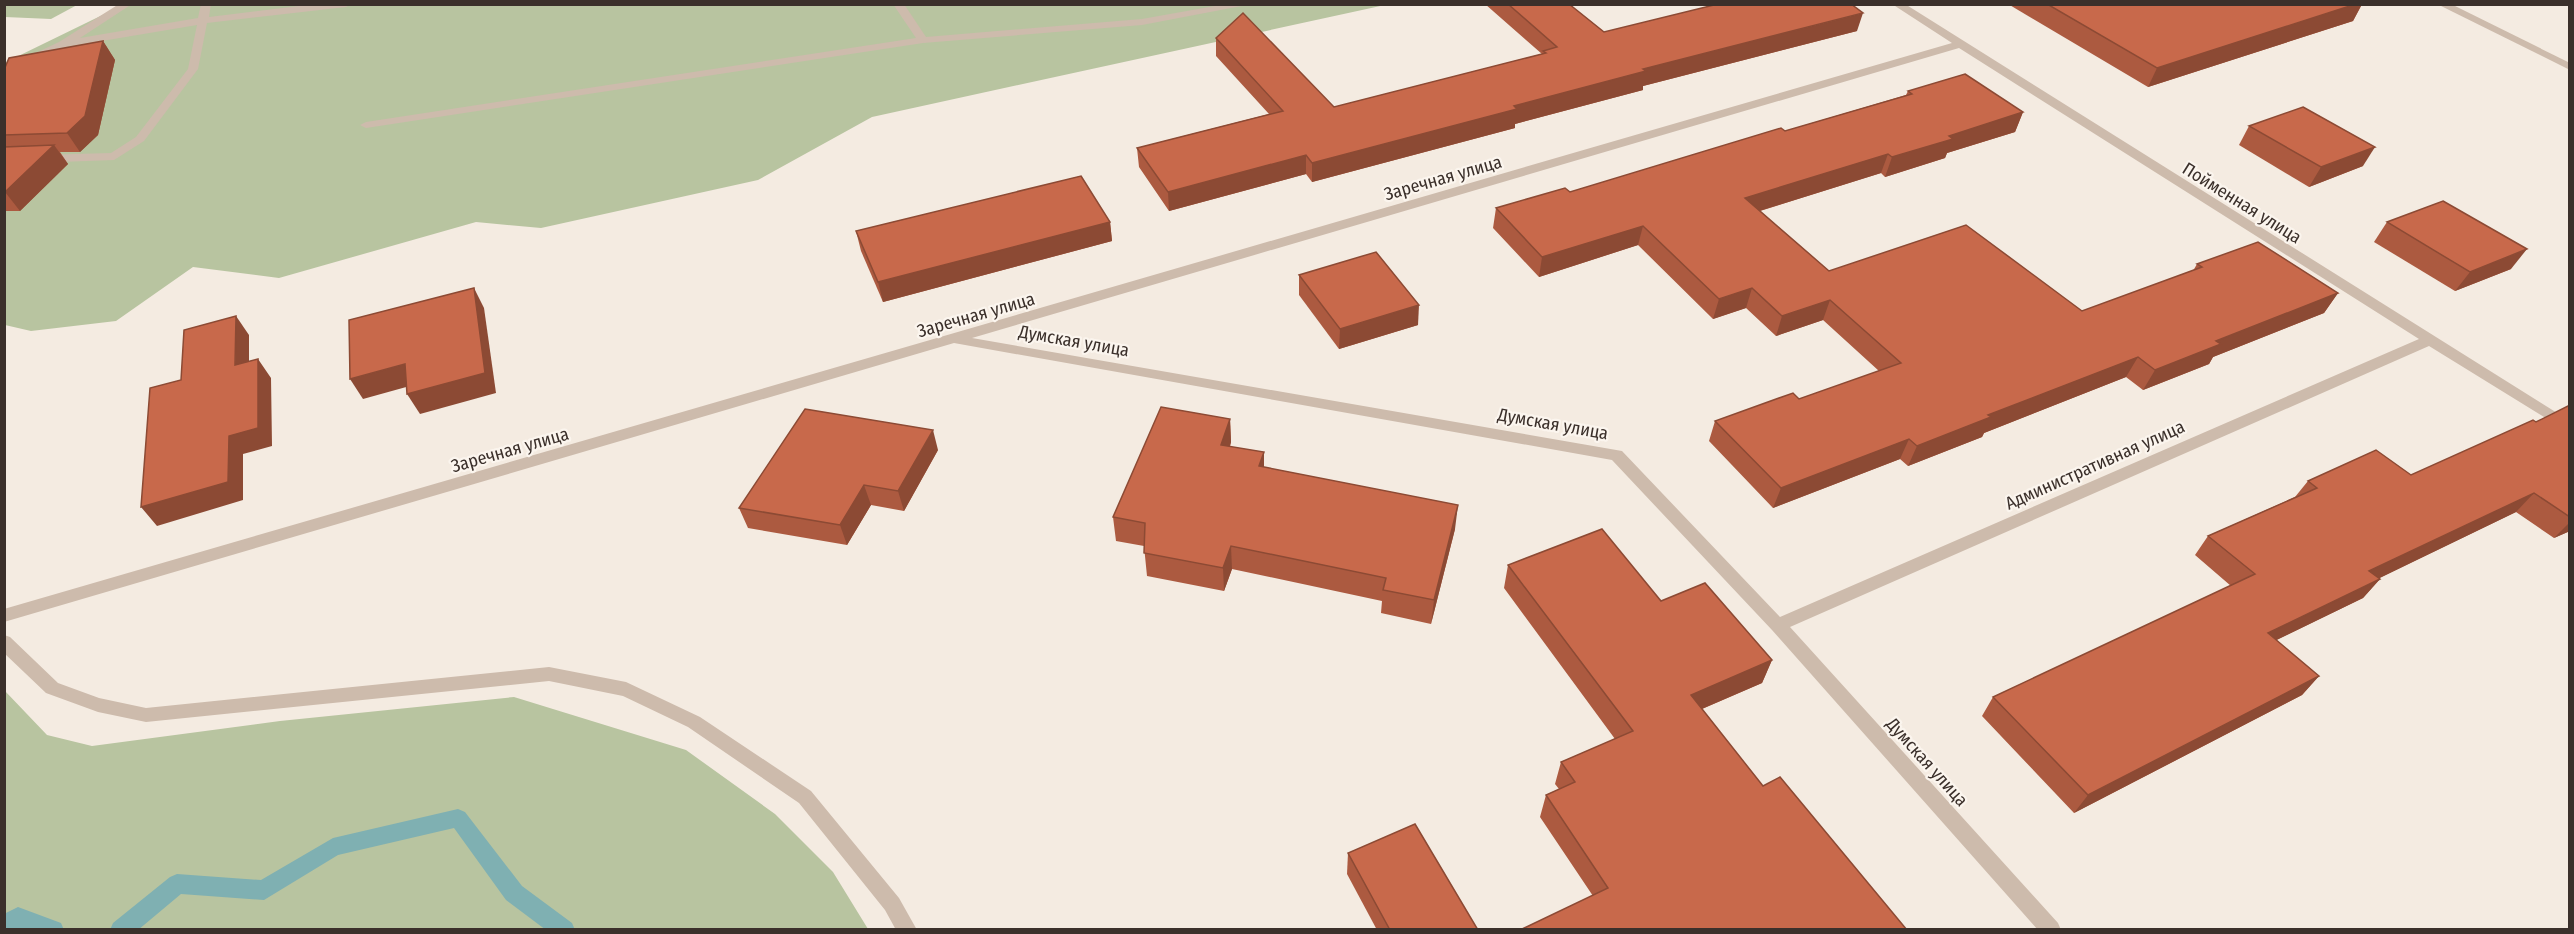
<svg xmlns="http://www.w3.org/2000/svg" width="2574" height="934" viewBox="0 0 2574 934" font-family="'Fira Sans Condensed',sans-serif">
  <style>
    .green { fill: #b8c4a0 }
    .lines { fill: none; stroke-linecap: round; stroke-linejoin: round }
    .stream { fill: #7fb0b2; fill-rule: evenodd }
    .minor { fill: #cdbbac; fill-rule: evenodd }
    .wall { fill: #ac5a40 }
    .shaded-wall { fill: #8c4a34 }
    .building { fill: #c8694b; stroke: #8c4a34; stroke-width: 1.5 }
    .labels { text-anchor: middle; stroke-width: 4.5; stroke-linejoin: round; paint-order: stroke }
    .street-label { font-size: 18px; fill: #3b302b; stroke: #fbf5ee }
  </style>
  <rect width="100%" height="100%" fill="#f4ebe1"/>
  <g class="green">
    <polygon points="5,4 77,4 77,5 51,19 5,17"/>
    <polygon points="125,4 1385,5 872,117 758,180 541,228 476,222 279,278 193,267 116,321 31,331 5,325 4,63"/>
    <polygon points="5,691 47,735 92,746 280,721 514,697 686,750 775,814 833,872 868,929 5,929"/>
  </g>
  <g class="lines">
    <g class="stream">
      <polygon points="458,809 465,812 522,886 572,923 575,930 546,930 506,900 454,828 338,855 264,900 181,894 138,930 110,930 113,923 170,877 177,874 261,880 333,838"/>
      <polygon points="18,907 61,923 64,930 4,930 4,914"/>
    </g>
    <g class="minor">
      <polygon points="119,4 132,4 80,38 198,18 201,4 211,4 209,17 315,4 351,4 346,7 207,23 198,69 144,141 114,160 4,164 4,156 111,153 136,137 188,69 197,25 66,47 4,75 4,68 59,42"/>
      <polygon points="893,4 904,4 926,37 1142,19 1226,4 1252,4 1142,25 923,43 366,128 360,125 366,122 916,38"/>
      <path d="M1892,4H1905L2570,421V433L2429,346L1790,627L2058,923L2061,930H2038L1772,630L1612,460L954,343L4,622V609L1952,43ZM1959,48L2419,339L1780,617L1622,451L972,338Z"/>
      <polygon points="2437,4 2451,4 2570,63 2570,70"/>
      <polygon points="4,635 10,637 58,683 99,698 146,708 549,667 626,682 700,717 811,791 899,898 917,930 896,930 885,910 799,803 688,727 623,696 549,681 146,722 98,712 46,693 4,653"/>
    </g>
  </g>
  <g class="wall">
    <polygon points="1485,4 1569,4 1604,32 1857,31 1643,86 1643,90 1515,124 1515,128 1312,182 1306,174 1169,211 1139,167 1137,148 1269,114 1216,56 1216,38 1334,107 1542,54"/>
    <polygon points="2008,4 2362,4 2353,21 2148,87"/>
    <polygon points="103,41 115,60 98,135 80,152 60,152 68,164 20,211 4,211 4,70"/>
    <polygon points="1908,91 2023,112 2015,132 1947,153 1945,158 1885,177 1881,173 1760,211 1829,271 2082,311 2193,271 2197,264 2338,293 2324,313 2213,357 2209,364 2143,390 2126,377 1984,433 1982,437 1908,466 1900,459 1773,508 1709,441 1715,421 1799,399 1879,371 1823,320 1776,336 1746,308 1713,319 1638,245 1539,277 1493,228 1496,208 1570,192 1785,131 1906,95"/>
    <polygon points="2249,126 2363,166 2309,187 2239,145"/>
    <polygon points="1110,222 1112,241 883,302 861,251 856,231"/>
    <polygon points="2387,222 2511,269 2455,291 2374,242"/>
    <polygon points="1299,275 1418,325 1339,349 1299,295"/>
    <polygon points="2570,405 2570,531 2554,538 2516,512 2379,578 2380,579 2363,598 2276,640 2319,676 2302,695 2074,813 1982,716 1993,697 2231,586 2195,555 2208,536 2295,497 2308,481 2411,475 2536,422"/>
    <polygon points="1230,419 1231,442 1230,447 1264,452 1264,467 1455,529 1431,624 1381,613 1382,601 1232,569 1224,591 1147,576 1144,546 1116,541 1113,517"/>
    <polygon points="938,450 904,511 871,505 847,545 748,528 739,508"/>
    <polygon points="1508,565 1661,601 1772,660 1762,683 1702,709 1763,786 1907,930 1593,896 1540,817 1546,795 1559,789 1555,784 1561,762 1615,739 1504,588"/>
    <polygon points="1348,853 1478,930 1377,930 1347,874"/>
  </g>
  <g class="shaded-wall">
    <polygon points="2356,4 2362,4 2353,21 2148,87 2157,68"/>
    <polygon points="1863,13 1857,31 1643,86 1643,90 1515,124 1515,128 1312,182 1312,163 1514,106 1643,69"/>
    <polygon points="103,41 115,60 98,135 80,152 67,133"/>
    <polygon points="2023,112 2015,132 1947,153 1945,158 1885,177 1892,157 1949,136"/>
    <polygon points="54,145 68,164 20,211 5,192"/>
    <polygon points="2375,147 2363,166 2309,187 2321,167"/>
    <polygon points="1888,154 1881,173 1740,217 1745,198"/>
    <polygon points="1306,155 1306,174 1169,211 1168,192"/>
    <polygon points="1110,222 1112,241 883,302 878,282"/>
    <polygon points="1643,226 1638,245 1539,277 1542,257"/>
    <polygon points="2527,249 2511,269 2455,291 2470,272"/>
    <polygon points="474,288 484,308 496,393 420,414 407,394"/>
    <polygon points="1752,288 1746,308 1713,319 1719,299"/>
    <polygon points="2338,293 2324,313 2213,357 2209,364 2143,390 2155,370 2216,341"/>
    <polygon points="1830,300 1823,320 1776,336 1782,316"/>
    <polygon points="1419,305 1418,325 1339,349 1340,329"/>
    <polygon points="236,316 249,335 249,384 235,365"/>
    <polygon points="2138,357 2126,377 1984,433 1982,437 1908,466 1917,446 1988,415"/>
    <polygon points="258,359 271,378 272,446 243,454 243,500 157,526 141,507 229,436"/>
    <polygon points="405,364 417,384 363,399 350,379"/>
    <polygon points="1230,419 1231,442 1222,469 1221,445"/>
    <polygon points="933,430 938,450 904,511 898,491"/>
    <polygon points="1909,439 1900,459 1773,508 1781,488"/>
    <polygon points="1264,452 1264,476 1259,466"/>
    <polygon points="864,485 871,505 847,545 840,525"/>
    <polygon points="2534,493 2516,512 2353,591 2369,571"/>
    <polygon points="1458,505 1455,529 1431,624 1434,600"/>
    <polygon points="2570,522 2570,531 2554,538"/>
    <polygon points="1231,546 1232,569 1224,591 1223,568"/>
    <polygon points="2380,579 2363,598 2252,652 2268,633"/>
    <polygon points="1772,660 1762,683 1683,717 1691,695"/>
    <polygon points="2319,676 2302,695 2074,813 2088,795"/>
  </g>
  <g class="building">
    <polygon points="1508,4 1569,4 1604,32 1718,4 1851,4 1863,13 1643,69 1646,71 1514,106 1517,109 1312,163 1306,155 1168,192 1137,148 1283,111 1216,38 1243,13 1334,107 1546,53 1543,51 1557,47"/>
    <polygon points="2047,4 2356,4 2157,68"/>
    <polygon points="103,41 85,116 67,133 4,135 4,70 9,58"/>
    <polygon points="1965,74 2023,112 1949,136 1953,139 1892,157 1888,154 1745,198 1829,271 1966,225 2082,311 2202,267 2197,264 2258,242 2338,293 2216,341 2221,344 2155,370 2138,357 1988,415 1991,417 1917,446 1909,439 1781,488 1715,421 1793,393 1799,399 1901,363 1830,300 1782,316 1752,288 1719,299 1643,226 1542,257 1496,208 1565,188 1570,192 1781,128 1785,131 1912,94 1908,91"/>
    <polygon points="2303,107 2375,147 2321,167 2249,126"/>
    <polygon points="54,145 5,192 4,192 4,147"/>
    <polygon points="1081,176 1110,222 878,282 856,231"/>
    <polygon points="2443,201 2527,249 2470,272 2387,222"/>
    <polygon points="1376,252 1419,305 1340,329 1299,275"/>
    <polygon points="474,288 485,373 407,394 405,364 350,379 349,320"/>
    <polygon points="236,316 235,365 258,359 258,428 229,436 228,482 141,507 150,388 181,380 184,330"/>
    <polygon points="2570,405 2570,517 2534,493 2369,571 2380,579 2268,633 2319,676 2088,795 1993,697 2255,574 2208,536 2317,488 2308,481 2376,450 2411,475 2533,420 2536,422"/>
    <polygon points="1161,407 1230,419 1221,445 1264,452 1259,466 1458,505 1434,600 1383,590 1386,578 1231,546 1223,568 1144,553 1145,523 1113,517"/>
    <polygon points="805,409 933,430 898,491 864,485 840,525 739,508"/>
    <polygon points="1602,529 1661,601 1705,583 1772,660 1691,695 1763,786 1780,777 1907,930 1520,930 1608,888 1546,795 1575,782 1561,762 1633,731 1508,565"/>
    <polygon points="1415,824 1478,930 1390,930 1348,853"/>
  </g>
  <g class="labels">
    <g class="street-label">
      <text transform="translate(1443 178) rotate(-16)" y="6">Заречная улица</text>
      <text transform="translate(2242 203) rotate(32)" y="6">Пойменная улица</text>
      <text transform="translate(976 315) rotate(-16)" y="6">Заречная улица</text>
      <text transform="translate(1074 341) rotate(10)" y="6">Думская улица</text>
      <text transform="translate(1553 424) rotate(10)" y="6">Думская улица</text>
      <text transform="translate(510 450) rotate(-16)" y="6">Заречная улица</text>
      <text transform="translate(2095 465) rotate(-24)" y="6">Административная улица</text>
      <text transform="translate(1927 762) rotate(48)" y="6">Думская улица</text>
    </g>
  </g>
  <rect width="2574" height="934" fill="none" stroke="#3b302b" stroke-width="12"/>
</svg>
